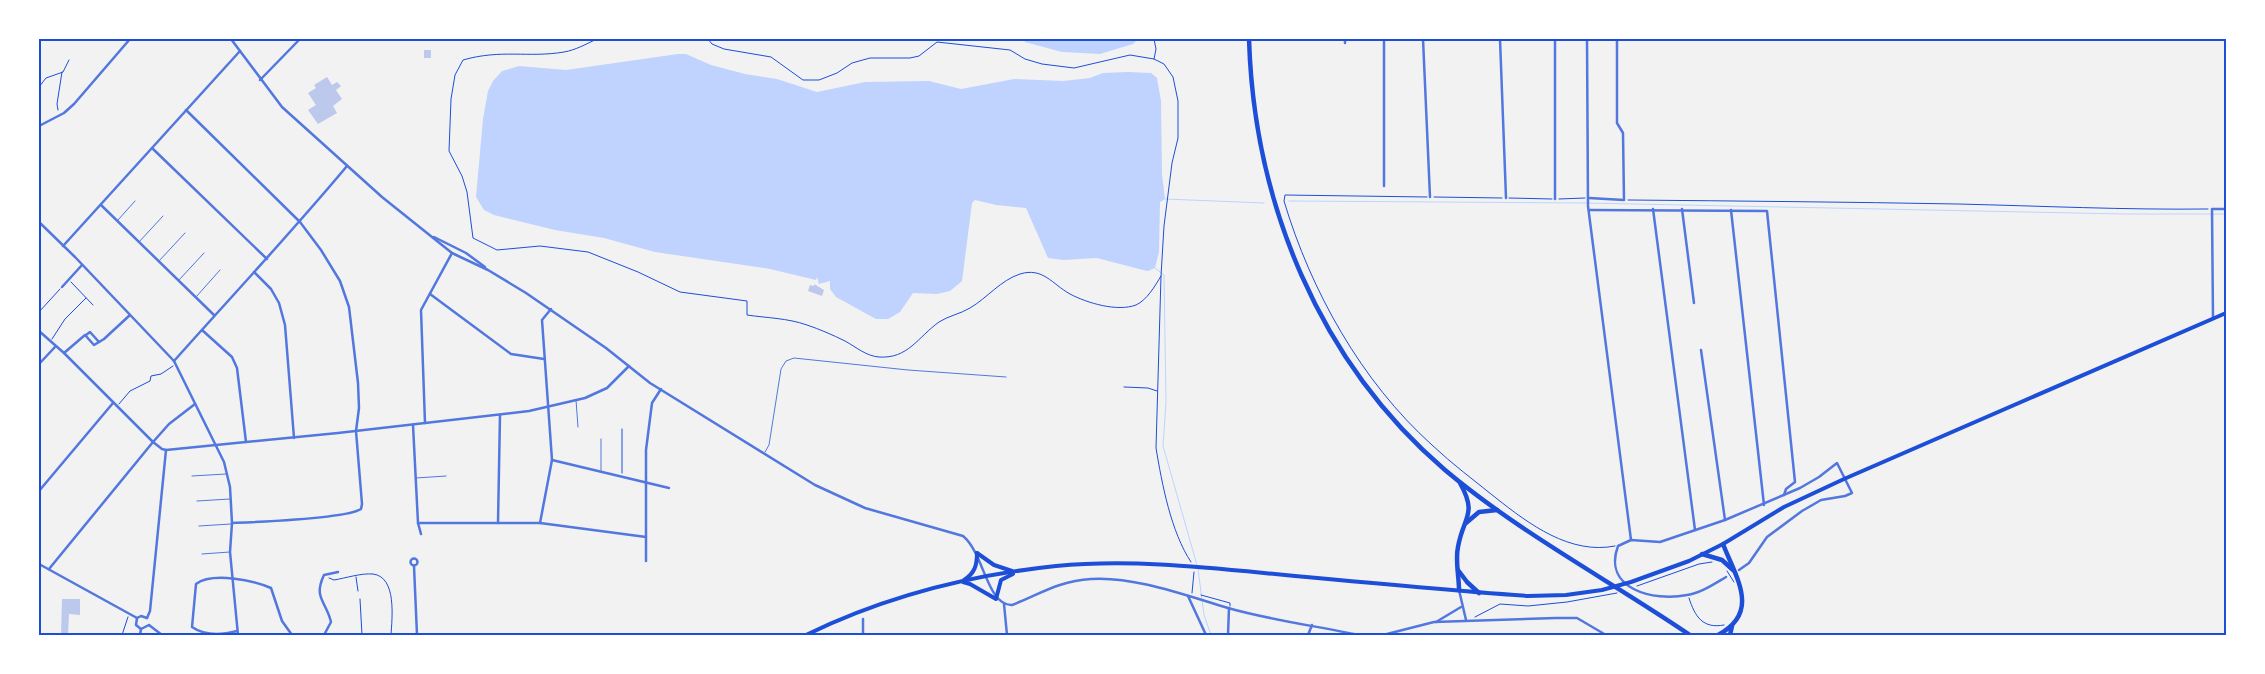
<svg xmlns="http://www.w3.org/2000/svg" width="2265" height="674" viewBox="0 0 2265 674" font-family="'Nunito Sans',sans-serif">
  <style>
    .water { fill: #bfd3fe }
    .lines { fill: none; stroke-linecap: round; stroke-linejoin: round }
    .stream { stroke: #bfd3fe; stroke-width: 1 }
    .building { fill: #bdc9ec }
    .path { stroke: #1d4ed8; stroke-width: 1 }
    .service { stroke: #5277de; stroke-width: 1 }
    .minor { stroke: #5277de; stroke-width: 2.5 }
    .secondary { stroke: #1d4ed8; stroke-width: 4 }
    .trunk { stroke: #1d4ed8; stroke-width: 4.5 }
    .neatline { fill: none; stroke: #1d4ed8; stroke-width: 2 }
  </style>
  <rect width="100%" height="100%" fill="#f2f2f2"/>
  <g class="water">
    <polygon points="1024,39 1138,39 1133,44 1100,54 1062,52 1025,42"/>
    <polygon points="678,54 686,54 711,65 745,74 777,79 817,92 865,82 929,81 961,89 1014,79 1063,81 1090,78 1103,73 1128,72 1151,73 1157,78 1161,101 1162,174 1165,199 1160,202 1159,252 1155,268 1148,271 1143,270 1097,258 1063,260 1048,258 1026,208 996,205 975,200 972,203 962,281 950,291 937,294 913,293 900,312 888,319 876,319 836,297 830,289 830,281 819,284 817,277 816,280 770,269 655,252 604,238 555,230 494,215 484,210 476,197 483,119 488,91 493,81 502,71 519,66 566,70"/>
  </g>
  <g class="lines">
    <g class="stream">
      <polyline points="1165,199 1264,203"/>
      <polyline points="1289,201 1585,203 2125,214 2226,214"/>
      <polyline points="1155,268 1164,275 1166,402 1163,446 1197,565"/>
      <polyline points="1198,569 1204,615 1211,635"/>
    </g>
  </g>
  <g class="building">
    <rect x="424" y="50" width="7" height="8"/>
    <polygon points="327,77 332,85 337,82 341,86 336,90 342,99 333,106 337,113 318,124 308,110 316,105 308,93 316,88 314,85"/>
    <polygon points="814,284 824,290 822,296 808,291 810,285 814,286"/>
    <polygon points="62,599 80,599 80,615 69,614 68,635 61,635"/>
  </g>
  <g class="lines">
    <g class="path">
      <path d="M597,39C586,44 576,50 564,52C529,58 501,49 463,60L455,75L451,99L449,151L462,176L467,192L473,238L497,250L540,246L588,252L638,272L680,292L747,301V315C767,318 787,318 807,325C819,329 833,335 845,341C856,347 866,356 879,357C908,359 918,337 939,322C948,316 960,314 970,308C987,298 1001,280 1020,274C1043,267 1052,284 1070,294C1087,303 1117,312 1136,305C1147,300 1155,286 1161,276"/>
      <path d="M708,39L712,44L724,49L771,57L803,80H819L837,73L852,63L870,58H910L919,56L937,42L1010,50L1025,59L1042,64L1074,68L1130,55L1154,59L1164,64L1173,77L1178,101V138L1172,163L1164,226L1161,276L1156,448C1162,484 1171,532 1191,562"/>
      <polyline points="1154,39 1156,49 1154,59"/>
      <polyline points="39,87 46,78 63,72 69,60"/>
      <polyline points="58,110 57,104 62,72"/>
      <path d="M1427,197L1285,195L1284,201C1311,291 1361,381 1432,445C1452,464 1475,481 1496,498C1529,524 1570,555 1615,546"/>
      <polyline points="1434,197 1502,198"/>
      <polyline points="1509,198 1552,199"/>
      <polyline points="1559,199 1585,198"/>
      <path d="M1628,200C1738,201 1848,202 1958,204C2042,206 2125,210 2208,209"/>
      <polyline points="71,282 93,305"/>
      <polyline points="39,312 60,289"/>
      <polyline points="52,339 65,319 86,298"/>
      <polyline points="1124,387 1148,388 1157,391"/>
      <polyline points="119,404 130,391 150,381 151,376 161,374 173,366"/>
      <polyline points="622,473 622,429"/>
      <polyline points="1727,571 1734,582"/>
      <polyline points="356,577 358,591"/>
      <path d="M329,578L334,580C346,578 361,573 373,574C397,577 392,618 391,635"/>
      <polyline points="1637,586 1699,564 1712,562"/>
      <polyline points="1192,593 1194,572"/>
      <polyline points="1201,595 1230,603 1230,606"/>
      <path d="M1689,598C1695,617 1703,629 1724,625"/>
      <polyline points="360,599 362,635"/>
      <polyline points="1475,617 1500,604 1528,606 1567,602 1617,593"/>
      <polyline points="122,635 128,617"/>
    </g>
    <g class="service">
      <polyline points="118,220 135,201"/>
      <polyline points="139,242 163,216"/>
      <polyline points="159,261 185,233"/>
      <polyline points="179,280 204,253"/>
      <polyline points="196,297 220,270"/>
      <polyline points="576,400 578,427"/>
      <polyline points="765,452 769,445 781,369 786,361 794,358 908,370 1006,377"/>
      <polyline points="601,471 601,439"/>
      <polyline points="192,476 226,474"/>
      <polyline points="416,478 446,476"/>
      <polyline points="197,501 230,499"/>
      <polyline points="199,526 231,524"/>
      <polyline points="202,554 230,552"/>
    </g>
    <g class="minor">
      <path d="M231,39L282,107L382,197L452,253L488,270L526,293L606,348L650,383L815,485L865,508L963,536C984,553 987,606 1012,605C1040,594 1059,581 1091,579C1134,576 1187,596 1228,608C1270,620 1316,626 1359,635"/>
      <polyline points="1345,39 1345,43"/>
      <polyline points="1384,39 1384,186"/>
      <polyline points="1423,39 1430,197"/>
      <polyline points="1500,39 1506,198"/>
      <polyline points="1587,39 1588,206 1631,540"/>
      <polyline points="260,80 300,39"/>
      <path d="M186,110L300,222L321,250L340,281L349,307L358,383L359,408L356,431L362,504L361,509C345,519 256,522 232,523"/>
      <polyline points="39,126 64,113 74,104 130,39"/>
      <polyline points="152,148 267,259"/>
      <polyline points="1589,198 1624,200 1623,133 1617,123 1617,39"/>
      <polyline points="1555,199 1555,39"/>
      <polyline points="101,205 214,315"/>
      <polyline points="1653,209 1695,530"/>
      <polyline points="1682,209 1694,303"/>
      <polyline points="1590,210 1767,211 1795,482 1786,489 1784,495"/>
      <polyline points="1731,210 1764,505"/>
      <polyline points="39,222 75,257 174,361 224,462 230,487 232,523 230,552 238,635"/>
      <polyline points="434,237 466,253 485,267"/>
      <polyline points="63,246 240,51"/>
      <polyline points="254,272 271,289 279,303 285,325 294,438"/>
      <polyline points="62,287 82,265"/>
      <polyline points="430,294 511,354 544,359"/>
      <polyline points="2213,319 2212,209 2226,209"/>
      <polyline points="202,330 232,357 237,368 246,442"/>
      <polyline points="39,331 64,353 153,442 162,449 166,450 338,433 529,411 585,398 607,388 629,366"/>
      <polyline points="86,335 90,332 99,342"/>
      <polyline points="1701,350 1725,520"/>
      <polyline points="64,353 85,335 94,345 104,339 130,315"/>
      <path d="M174,361C232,296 291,233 347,166"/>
      <polyline points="39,364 55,347"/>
      <polyline points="425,423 421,310 452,253"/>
      <polyline points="413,425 418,523 421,534"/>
      <polyline points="552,460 669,488"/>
      <polyline points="39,491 113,403"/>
      <polyline points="418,523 540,523 646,537"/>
      <polyline points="498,523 500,415"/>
      <polyline points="540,523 552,460 542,320 551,309"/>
      <circle cx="414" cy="562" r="3.5"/>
      <polyline points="646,561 646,450 652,403 661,389"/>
      <polyline points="39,564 137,618"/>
      <polyline points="414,566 417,635"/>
      <polyline points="49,569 153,442 169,424 195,404"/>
      <path d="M1726,577C1714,584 1701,593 1687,595C1654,602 1602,589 1618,546L1631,540L1660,542L1725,520L1800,488L1819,477L1837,463L1852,493L1845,496L1821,500L1802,511L1767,537L1749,563L1739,570"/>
      <polyline points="1459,590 1466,620"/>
      <polyline points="1188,596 1206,635"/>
      <polyline points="1004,604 1007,635"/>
      <polyline points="137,618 136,625 141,629"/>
      <polyline points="137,618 141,616 147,618"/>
      <polyline points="147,618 150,611 166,450"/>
      <polyline points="863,619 863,635"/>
      <polyline points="1436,622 1461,607"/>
      <polyline points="149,625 162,635"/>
      <polyline points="141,629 149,625"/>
      <path d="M237,631C222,635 205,636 192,627L196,584C212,572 253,580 271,588L282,621L292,635"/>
      <polyline points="140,635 141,629"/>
      <path d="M324,635L331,622C326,601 313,598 324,575L338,572"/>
      <polyline points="1228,635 1229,608"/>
      <polyline points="1308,635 1312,625"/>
      <polyline points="1383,635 1434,622 1556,618 1577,618 1606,635"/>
    </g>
    <g class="secondary">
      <polyline points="977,553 994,565 1012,571"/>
      <path d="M964,580C975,573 977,565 977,553"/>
      <polyline points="963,582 970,584 996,599 1001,580 1013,574"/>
      <path d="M806,635C884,597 970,575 1056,566C1129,559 1203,567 1275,574C1359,582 1444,590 1528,596L1566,595L1602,590L1631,582L1689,561L1723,544L1784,507L1844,479L2226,313"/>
    </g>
    <g class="trunk">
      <path d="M1249,39C1254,203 1319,362 1445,470C1520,533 1609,580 1690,635"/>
      <polyline points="1466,523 1479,512 1497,510"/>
      <polyline points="1702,554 1722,560 1733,570"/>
      <polyline points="1458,570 1467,582 1479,593"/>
      <path d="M1459,590C1459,576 1455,560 1458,547C1463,517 1478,515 1460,483"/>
      <path d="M1718,635C1761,612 1736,578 1723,544"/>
      <polyline points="1730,635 1732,626"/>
    </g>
  </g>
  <rect width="2265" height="674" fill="none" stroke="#ffffff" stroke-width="80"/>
  <rect x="40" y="40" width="2185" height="594" class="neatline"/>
</svg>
